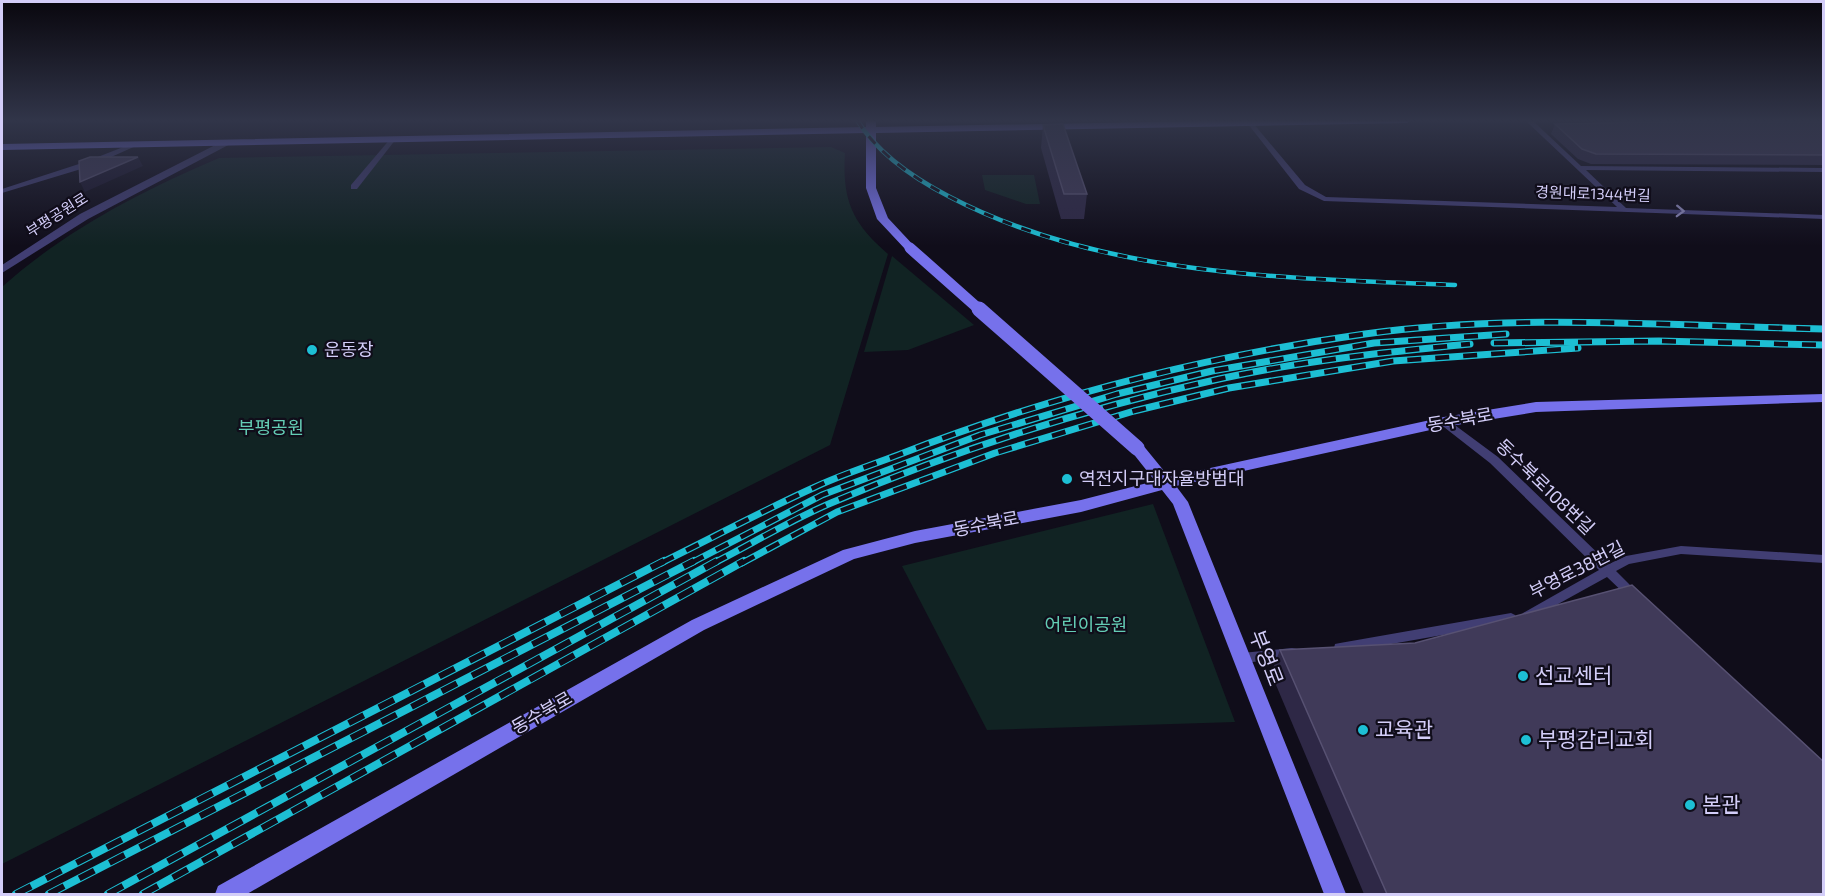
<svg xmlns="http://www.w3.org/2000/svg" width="1825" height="896" viewBox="0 0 1825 896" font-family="'Exo 2','Noto Sans KR',sans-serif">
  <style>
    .green { fill: #112323 }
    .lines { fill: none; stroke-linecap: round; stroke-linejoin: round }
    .lane { fill: #413e73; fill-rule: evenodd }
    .street { fill: #413e73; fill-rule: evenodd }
    .secondary { fill: #7671eb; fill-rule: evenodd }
    .rail-far2-casing { stroke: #1dbfd4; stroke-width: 4.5 }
    .rail-far1-casing { stroke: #1dbfd4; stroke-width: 7 }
    .rail-casing { stroke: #1dbfd4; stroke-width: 8 }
    .rail-far2 { stroke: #100d1a; stroke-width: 3; stroke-dasharray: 10; stroke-linecap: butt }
    .rail-far1 { stroke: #100d1a; stroke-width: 4.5; stroke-dasharray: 14; stroke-linecap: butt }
    .rail { stroke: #100d1a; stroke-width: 6; stroke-dasharray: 17; stroke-linecap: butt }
    .secondary-bridge-far1 { stroke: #7671eb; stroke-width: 11 }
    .secondary-bridge { stroke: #7671eb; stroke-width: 15 }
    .wall { fill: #2e2846 }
    .shaded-wall { fill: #1b162d }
    .building { fill: #403a59; stroke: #575172; stroke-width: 1.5 }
    .oneway { stroke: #8a86b6 }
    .poi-dot { fill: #1dbfd4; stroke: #100d1a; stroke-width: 2 }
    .labels { text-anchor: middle; stroke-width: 4.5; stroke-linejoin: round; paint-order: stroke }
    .far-street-label { font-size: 15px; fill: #d3cdf8; stroke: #100d1a }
    .poi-label { font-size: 18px; fill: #d3cdf8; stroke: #100d1a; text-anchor: start }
    .street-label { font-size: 18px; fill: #d3cdf8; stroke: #100d1a }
    .park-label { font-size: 18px; fill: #64cdb5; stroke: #100d1a }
    .near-street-label { font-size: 21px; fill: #d3cdf8; stroke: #100d1a }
    .near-poi-label { font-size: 21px; fill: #d3cdf8; stroke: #100d1a; text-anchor: start }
  </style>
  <rect width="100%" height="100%" fill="#100d1a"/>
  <g class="green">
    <path d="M831,147L845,153C842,200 852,223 888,254L830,445L2,864V287C64,231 143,190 219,158Z"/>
    <polygon points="982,175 1034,175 1040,204 1026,204 985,190"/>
    <polygon points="892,256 974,325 908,350 864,352"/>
    <polygon points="1153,504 1235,722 987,730 902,566"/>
  </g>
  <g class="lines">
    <g class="lane">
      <polygon points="1525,120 1532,120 1581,166 1824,168 1824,172 1586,170 1626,208 1824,215 1824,219 1324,201 1299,189 1248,124 1253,123 1305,185 1326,197 1617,207"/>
      <polygon points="391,138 396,139 357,189 351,189 351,185"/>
      <polygon points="136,142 139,144 138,145 91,166 2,193 2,189 85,162"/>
      <polygon points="1444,419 1448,420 1498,457 1609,564 1626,556 1681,546 1824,555 1824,563 1681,554 1629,564 1616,571 1638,593 1640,596 1638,599 1634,601 1630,599 1607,577 1531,619 1527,621 1523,619 1521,616 1523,613 1599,570 1490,463 1440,424 1439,422 1440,420"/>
      <polygon points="1511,613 1515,615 1517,618 1515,621 1511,623 1340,653 1335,652 1334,648 1335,644 1340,643"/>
      <polygon points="1292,648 1297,649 1298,653 1297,657 1292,658 1242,663 1237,662 1236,658 1237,654 1242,653"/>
    </g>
    <polygon class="street" points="225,140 234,142 88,219 2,273 2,265 80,214"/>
    <g class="secondary">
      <polygon points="866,120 876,120 876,127 1253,120 1412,120 1407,123 876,133 876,188 888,218 916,248 910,252 906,250 877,219 866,188 866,133 2,150 2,144 866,127"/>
      <polygon points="1824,394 1824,402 1536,412 1444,427 1176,486 1188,502 1346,894 1324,894 1173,504 1162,490 1081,512 915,543 854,559 704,630 247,894 215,894 218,886 692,620 843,550 915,531 1081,500 1155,481 1132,452 1130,448 1132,444 1142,444 1169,477 1444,417 1536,402"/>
    </g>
    <defs>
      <path id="rail-far2" d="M857,120C878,154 915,179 950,197C1104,277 1286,278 1455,285"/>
      <g id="rail-far1">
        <polyline points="1494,343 1659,341 1824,345"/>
        <path d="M661,563C712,538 762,511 813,488C840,475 869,466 898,455C1047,397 1206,356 1365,334C1516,313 1672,326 1824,329"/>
        <polyline points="691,563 822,495 980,435 1117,394 1212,371 1374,343 1506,334"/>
        <path d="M714,563C753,543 791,520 831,503C955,450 1088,408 1219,379C1301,361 1386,352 1470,344"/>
        <polyline points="742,563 837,512 995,453 1134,411 1229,388 1393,361 1578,348"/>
      </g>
      <g id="rail">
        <polyline points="16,894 664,561"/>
        <polyline points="49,894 694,561"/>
        <polyline points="108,894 717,561"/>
        <polyline points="143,894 744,561"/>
      </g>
    </defs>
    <use href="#rail-far2" class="rail-far2-casing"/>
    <use href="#rail-far1" class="rail-far1-casing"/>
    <use href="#rail" class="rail-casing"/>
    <use href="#rail-far2" class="rail-far2"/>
    <use href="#rail-far1" class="rail-far1"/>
    <use href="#rail" class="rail"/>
    <polyline class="secondary-bridge-far1" points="910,248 981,311"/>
    <polyline class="secondary-bridge" points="979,309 1137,448"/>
  </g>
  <g class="wall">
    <polygon points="1824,120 1824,165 1591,164 1578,159 1551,134 1555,124"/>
    <polygon points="1043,125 1087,194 1084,219 1061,219 1041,148"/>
    <polygon points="1280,650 1824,894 1364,894 1271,673"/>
  </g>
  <polygon class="shaded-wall" points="138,157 143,166 85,192 80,182"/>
  <g class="building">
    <polygon points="1750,120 1824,120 1824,155 1596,154 1582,149 1555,124"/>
    <polygon points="1063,124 1087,194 1064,194 1043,125"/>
    <polygon points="90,157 138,157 80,182 79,161"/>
    <polygon points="1632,585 1824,762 1824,894 1387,894 1280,650 1415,643"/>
  </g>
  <defs><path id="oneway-chevron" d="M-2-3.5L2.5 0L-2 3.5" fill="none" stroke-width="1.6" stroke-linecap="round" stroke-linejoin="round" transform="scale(1.5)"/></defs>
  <use class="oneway" href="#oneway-chevron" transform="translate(1680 211) rotate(2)"/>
  <linearGradient id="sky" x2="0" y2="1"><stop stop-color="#09070e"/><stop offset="0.49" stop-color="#313549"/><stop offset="1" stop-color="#313549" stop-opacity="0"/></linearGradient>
  <rect width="1825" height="246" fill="url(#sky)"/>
  <g class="poi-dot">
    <circle cx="312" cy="350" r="6"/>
    <circle cx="1067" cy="479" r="6"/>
    <circle cx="1523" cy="676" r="6"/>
    <circle cx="1363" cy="730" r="6"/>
    <circle cx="1526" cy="740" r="6"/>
    <circle cx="1690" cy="805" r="6"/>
  </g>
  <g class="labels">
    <g class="far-street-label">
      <text transform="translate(1593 194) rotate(2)" y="5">경원대로1344번길</text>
      <text transform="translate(57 215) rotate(-32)" y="5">부평공원로</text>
    </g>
    <g class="poi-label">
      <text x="324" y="356">운동장</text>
      <text x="1079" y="485">역전지구대자율방범대</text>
    </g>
    <g class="street-label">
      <text transform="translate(1460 420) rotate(-10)" y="6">동수북로</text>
      <text transform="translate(1545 487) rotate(44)" y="6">동수북로108번길</text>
      <text transform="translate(986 524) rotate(-11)" y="6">동수북로</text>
      <text transform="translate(1577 570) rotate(-27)" y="6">부영로38번길</text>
      <text transform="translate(542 713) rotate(-30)" y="6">동수북로</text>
    </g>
    <g class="park-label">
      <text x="271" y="434">부평공원</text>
      <text x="1086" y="631">어린이공원</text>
    </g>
    <g class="near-street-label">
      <text transform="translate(1266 658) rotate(69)" y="7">부영로</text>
    </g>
    <g class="near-poi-label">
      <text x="1535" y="683">선교센터</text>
      <text x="1375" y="737">교육관</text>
      <text x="1538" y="747">부평감리교회</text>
      <text x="1702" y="812">본관</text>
    </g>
  </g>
  <rect width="1825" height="896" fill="none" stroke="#d3cdf8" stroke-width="6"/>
</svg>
